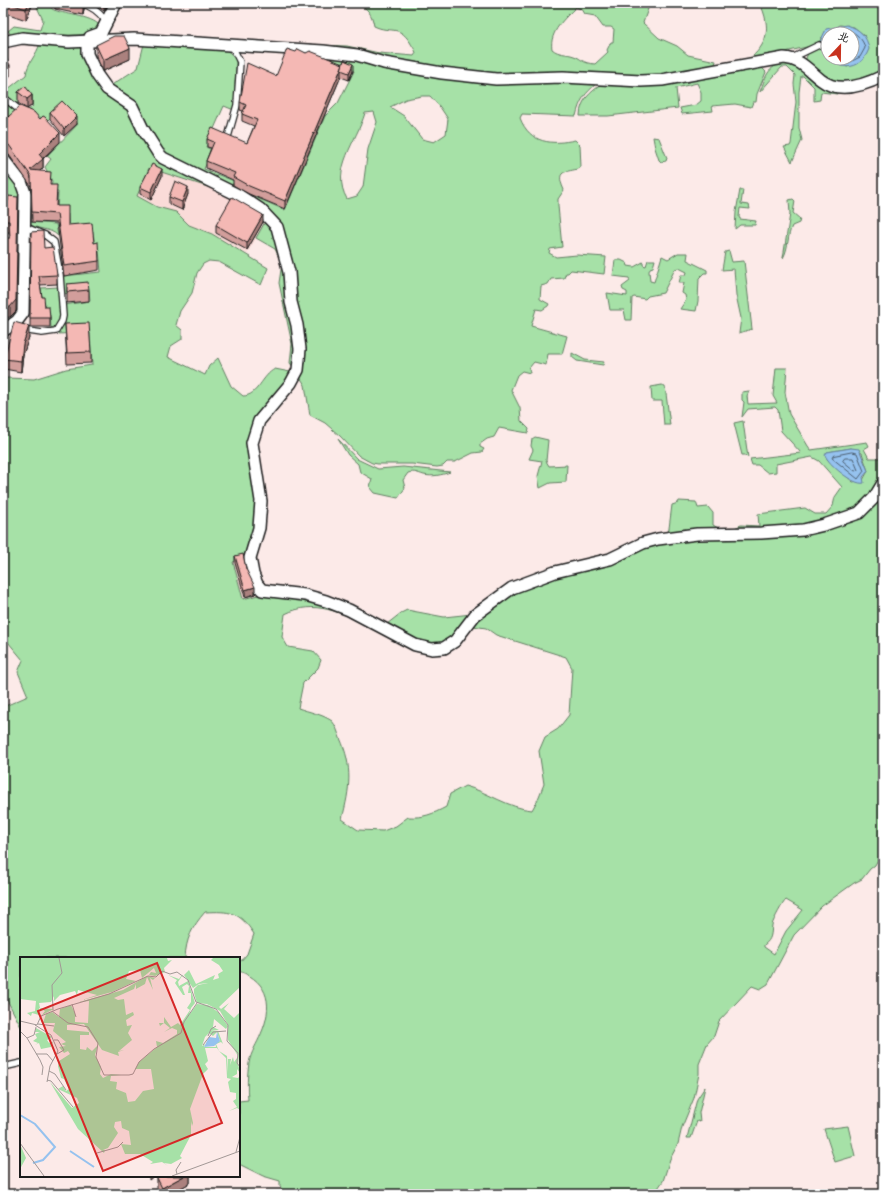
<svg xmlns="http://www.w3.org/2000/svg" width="886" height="1197" viewBox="0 0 886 1197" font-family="'Playpen Sans','LXGW WenKai TC',sans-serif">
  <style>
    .built { fill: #fadbd8 }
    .green { fill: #a6e1a7; stroke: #617e62; fill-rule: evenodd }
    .water { fill: #95c2ef; stroke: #65809b; fill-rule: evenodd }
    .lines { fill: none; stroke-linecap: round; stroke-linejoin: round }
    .shore { stroke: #4c5e70; stroke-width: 1 }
    .lane-casing { stroke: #1c1c1c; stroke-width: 8 }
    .street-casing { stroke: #1c1c1c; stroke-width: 14 }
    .lane { stroke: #fff; stroke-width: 5.5 }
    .street { stroke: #fff; stroke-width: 11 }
    .wall { fill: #d29e9b; stroke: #1c1c1c }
    .shaded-wall { fill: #ab817e; stroke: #1c1c1c }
    .building { fill: #f4b8b4; stroke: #1c1c1c }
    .inset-river { fill: none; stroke: #95c2ef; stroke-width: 2 }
    .inset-road { fill: none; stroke: #a29896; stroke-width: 1 }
    .view { fill: #d62828; fill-opacity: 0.15; stroke: #d62828; stroke-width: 2 }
    .inset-edge { fill: none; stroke: #1c1c1c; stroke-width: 2 }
  </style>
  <rect width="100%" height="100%" fill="#fceae8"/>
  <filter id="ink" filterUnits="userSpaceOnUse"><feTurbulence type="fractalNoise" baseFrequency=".025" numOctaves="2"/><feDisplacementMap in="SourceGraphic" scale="8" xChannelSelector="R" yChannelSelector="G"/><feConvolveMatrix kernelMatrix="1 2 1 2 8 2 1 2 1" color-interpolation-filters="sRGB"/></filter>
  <g filter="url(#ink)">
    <g class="built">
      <polygon points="149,168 226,192 266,222 247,254 212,234 189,225 183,218 136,196"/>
      <polygon points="248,556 262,594 243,599 233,562"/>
    </g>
    <g class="green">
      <path d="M38,3H48C50,6 51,9 54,10C66,15 96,16 101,28L90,33L80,35L12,36L8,31L14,26L40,30L43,20L37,7Z"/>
      <path d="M356,3H650L643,23L659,38L677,46L688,55L716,61L715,65L657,77L617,76L583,72L522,75L475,73L311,47L315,45L347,46L379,53L414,56L416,53C415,49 412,46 410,42C398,24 391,34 374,26C372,14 368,8 356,3ZM576,7L581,9L584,14L595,16L603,27H611L614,29L613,42H611L607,50L608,52L595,64C581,63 583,59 574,56C566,53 559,55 552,49C549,32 565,18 576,7Z"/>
      <path d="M760,3H883V71C868,78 849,88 832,81C823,78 813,67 805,61L808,53L822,46C827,59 834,65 848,67L865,36L854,27L840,25L821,38L820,42L815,45L747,61C769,44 771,28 760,3Z"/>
      <path d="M40,43H82L95,76L127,103L155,152L217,190L149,168L137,196L157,207L176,212L189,225L212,234L268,268L261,285L219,262L209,261L203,264L197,273L192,293L180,311L176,325L182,330V339L171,346L168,357L205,375L209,366L218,358L231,386L243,396C258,396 262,375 275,369L290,372L294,374L253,432L259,500L248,556L233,562L243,599L262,594L325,603L369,625C340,613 315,599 285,614L282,637L288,647L313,651L321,660L318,668L303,683L298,708C309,712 322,714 332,721C336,725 338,733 340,738C353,767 350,789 342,819L358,830L383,831L396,826L408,817C423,818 433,814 446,807L450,794L465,786C488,792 508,808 532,810L538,799L544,784L539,751L545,737L558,729L569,715L572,668L566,657L496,635L486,628L473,626L477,617L513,590L644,545L843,521L883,487V850L875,865L870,869L862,879L854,883L822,906L794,935L768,984L760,989L752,986L719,1021L714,1036L707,1044L699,1064V1074L694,1098L682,1127L678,1144L670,1159L663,1181L654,1194H284L280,1186V1181L263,1176L239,1164V1101L248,1100C247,1088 247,1075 249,1063C251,1052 257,1044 261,1034C273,1007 270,982 239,971V963L247,954L254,934C239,911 230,911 205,912C192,927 186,939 185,958H21V1027L3,992V707L28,696L18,672L23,660L3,636V384L6,378L34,379L66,369L92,365L90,333L56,334L64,322V305L90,301L89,291L63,294V276L101,272L99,250H95L93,231L69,232L68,214H57L58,192L51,191L52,181L45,167L51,159L47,156L78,124L61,107L48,120L26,112L33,106L25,96L16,105L3,93L26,75C27,63 37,55 40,43ZM786,900L803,910L786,931L774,954L764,947V945C772,939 771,934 772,925C773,921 783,902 786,900Z"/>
      <path d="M144,44L225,49L235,57L236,62L234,110L224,106L206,147L212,150L204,169L234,181L232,187L285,210L325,116L338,103L354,71L315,55L533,82L597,83C585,94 580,99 576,116L522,114L520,118C530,144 552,145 575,140L580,145L581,167C571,174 553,166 564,190L558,199V206L562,247L550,249L549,253L556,257L577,255L606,257L604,274L571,270L568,273H566L564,278L551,279L548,284L541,286L540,299L549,304L548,306L542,310L536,309L531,326L567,336L562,354H548L546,365L534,362L529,368L530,373L522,371L517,375L511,390L520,408L521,421L529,429L528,433L499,428L494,437L487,439L480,444V447L484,449L482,452L473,453L455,462H447L443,466L437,467L412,464H378L372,463L359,456L340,436L325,423L310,415L305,385L300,377L301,350L271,218L165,157L110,86L138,68ZM422,96H430L440,107L448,119L446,134L434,142L422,139L404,116L390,107L406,99ZM374,112L377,122L368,149L363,187L357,196L347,199C330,170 357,141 365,113Z"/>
      <path d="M789,61L837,92V94L821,92L820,100L814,101V87L803,76H801L799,92V128L802,140L792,162L784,147L790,146L791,144L796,102L794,84L795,75L787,67H782L760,92C767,73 768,66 789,61Z"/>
      <path d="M762,68L766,72L757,94L756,102H753L751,107L735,104L712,106L713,111L682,114L680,108L696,105L701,101V92L697,83L676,88L678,108L608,116H580C580,100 591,92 602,84Z"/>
      <polygon points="3,101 18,113 3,122"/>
      <polygon points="653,137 659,138 667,158 666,161 661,162 659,160 655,148"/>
      <polygon points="3,164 20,186 21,206 3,206"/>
      <polygon points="740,190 743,190 741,204 749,205 750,209 740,208 739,217 740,219 756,221 755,225 740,225 735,229 736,212"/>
      <path d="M793,199L795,201L793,213L800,219L799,223L792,226C787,236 789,248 783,258L790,214L789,200Z"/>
      <polygon points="256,209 275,228 297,337 294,368 290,363 292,344 279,283 282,263 275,249 256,238 265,222 252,214"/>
      <path d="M28,222L56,224L58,236C50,227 36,231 28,222Z"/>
      <polygon points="729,251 732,262 744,261 752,329 739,333 741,318 736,295 734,269 722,270 725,252"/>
      <polygon points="678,253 688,253 687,260 707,270 707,273 704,273 699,278 698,301 696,311 680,309 686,300 685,295 682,293 684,283 679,283 681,275 686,275 687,272 679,268 675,269 663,293 648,296 645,299 634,297 632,298 631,320 626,320 624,310 610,310 607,293 627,296 627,292 623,290 622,287 630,281 629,278 613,276 615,260 621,260 627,263 628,266 634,267 643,262 643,265 646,266 648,260 655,260 653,267 650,268 649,271 650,281 654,282 662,256 668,259"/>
      <path d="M58,287C59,298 67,325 51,328L50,315H46L42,305L41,288Z"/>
      <polygon points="572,353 585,360 604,362 603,365 577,361 572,357"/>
      <path d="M776,368H787L785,392L789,414L808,446L811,450L867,442L869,446L864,449L869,458H879L883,455V479L858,511L824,523L668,536L672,505L678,503L679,501L696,502L698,508L708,507L713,513V525L720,529L734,528L741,525L759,526L758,514L805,508L815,514H826L833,506L835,497L842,487L819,461L812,457L776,464V472L768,473L758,465H752L750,459L801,453L781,431L778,410L775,407L748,409L742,417L744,402L742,400V392L749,391L747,396L748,404L777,403L773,396ZM851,448L862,453L868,471L863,480L853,482L827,459V452Z"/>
      <polygon points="662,385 665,386 670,425 664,425 662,401 652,401 651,387"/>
      <polygon points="743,421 748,458 745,455 742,455 734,423"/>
      <polygon points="535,437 548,440 546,461 549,466 567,465 566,482 550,483 540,488 538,476 542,461 529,459 533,450 531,446 532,439"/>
      <path d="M338,439L357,459L378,469L403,467L450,472C442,475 432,477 424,475C417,473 415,471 408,473L403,480L405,488L398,498L375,493L370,487L372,479L360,472L358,464L348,455Z"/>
      <polygon points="407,610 444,617 472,614 444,646 416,643 387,624 401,613"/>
      <polygon points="705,1087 699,1113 700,1122 697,1121 691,1138 687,1138 697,1099"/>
      <polygon points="848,1126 855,1156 835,1162 824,1129"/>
    </g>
    <g class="water">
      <path d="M847,25C860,29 867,36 869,49C858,78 828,68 820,42L826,29ZM828,34H852V58H828Z"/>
      <path d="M851,448L859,449L868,471L863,477L864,483C854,486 828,464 825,455L827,452Z"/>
    </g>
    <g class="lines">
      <g class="shore">
        <path d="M828,51L825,39C833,19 862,31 865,48L860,57L848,63L834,58"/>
        <polygon points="852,452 857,453 864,471 858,479 832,458 833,456"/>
        <polygon points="845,458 853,458 858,470 855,471 843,461"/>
      </g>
      <defs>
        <g id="lane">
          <path d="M81,3C91,6 99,12 105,20V24"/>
          <polyline points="792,58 819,45"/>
          <polyline points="3,97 22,112"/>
          <polyline points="228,137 237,105 240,62 232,46"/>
          <polyline points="22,330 42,333 56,331 62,321 63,316 60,275 54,242 45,235 25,227"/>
          <polyline points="8,1066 21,1063"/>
        </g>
        <g id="street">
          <polyline points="90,37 101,33 116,3"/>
          <polyline points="87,41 87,54 97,75 107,89 132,106 143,129 158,153 163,158 240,196 260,209 277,227 289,272 291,302 297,325 300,349 298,370 291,383 259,421 252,443 261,501 259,528 250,558 253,574 257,584 262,590 305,595 326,601 349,610 415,645 432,649 444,648 455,641 475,615 490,604 512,588 555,572 610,559 643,543 658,539 697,534 761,533 803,530 824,525 859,513 874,498 883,483"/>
          <path d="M3,42L22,38L69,42L134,39L323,51L357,55L384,63L442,73L496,79L563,77L641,81L662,80L784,58C801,59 808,70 821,80C839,94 865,85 883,76"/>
          <polyline points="3,159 21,182 25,193 23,313 17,321 3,331"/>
        </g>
      </defs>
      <use href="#lane" class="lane-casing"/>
      <use href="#street" class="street-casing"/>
      <use href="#lane" class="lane"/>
      <use href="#street" class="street"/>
    </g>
    <g class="wall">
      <polygon points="3,3 33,3 26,20 3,12"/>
      <polygon points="55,3 84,3 84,9 83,15 55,9"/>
      <polygon points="95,3 108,3 104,11 95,5"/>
      <polygon points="96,45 130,59 103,71 96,56"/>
      <polygon points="296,52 306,53 353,71 349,80 341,77 341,76 285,209 249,194 233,185 233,180 206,168 206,161 211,148 207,147 207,139 247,143 254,126 242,121 242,114 243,111 240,110 240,102 276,76"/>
      <polygon points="18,92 32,95 32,105 27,109 18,103"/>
      <polygon points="50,112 77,124 64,136 50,119"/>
      <polygon points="3,114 4,115 8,117 60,142 43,159 43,168 40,171 57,194 56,206 68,225 94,243 99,261 99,270 64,276 57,223 32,222 31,186 9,155 3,151"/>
      <polygon points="162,176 151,200 140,194 140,187"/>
      <polygon points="188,194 182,210 169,204 169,197"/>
      <polygon points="3,201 8,201 16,311 10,317 3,318 3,245 6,245 10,238 9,232 3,232"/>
      <polygon points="263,222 247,250 216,233 216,225"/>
      <polygon points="31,232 44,248 57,275 57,284 40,285 42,297 50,318 50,327 30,327"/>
      <polygon points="67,284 89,290 89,301 67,303"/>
      <polygon points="65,324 91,352 91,363 67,364"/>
      <polygon points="29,337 23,355 21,372 4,369 4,359"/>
      <polygon points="235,556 246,569 255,594 245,597 235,563"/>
      <polygon points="190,1176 190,1183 170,1194 160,1194 157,1188 157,1178"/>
    </g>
    <g class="shaded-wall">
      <polygon points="29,3 33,3 26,20 26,9"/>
      <polygon points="83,3 84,3 84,9 83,15"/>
      <polygon points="104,3 108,3 104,11"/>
      <polygon points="130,48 130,59 103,71 103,60"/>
      <polygon points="343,64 341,70 341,76 285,209 285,201"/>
      <polygon points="353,64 353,71 349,80 349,73"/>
      <polygon points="10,65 10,76 3,80 3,69"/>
      <polygon points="32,95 32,105 27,109 27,99"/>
      <polygon points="77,116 77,124 64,136 64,129"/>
      <polygon points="60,133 60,142 42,159 43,159 43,168 31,179 30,170 39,154"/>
      <polygon points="162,169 162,176 151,200 151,192"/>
      <polygon points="188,187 188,194 182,210 182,202"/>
      <polygon points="18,197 16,311 10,317 10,307"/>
      <polygon points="263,215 263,222 247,250 247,243"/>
      <polygon points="29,326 29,337 23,355 21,372 21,361 23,344"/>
      <polygon points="255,587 255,594 245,597 245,590"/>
      <polygon points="149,1176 154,1176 149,1180"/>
      <polygon points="184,1176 190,1176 190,1183 170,1194 162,1194 162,1188"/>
    </g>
    <g class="building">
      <polygon points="8,3 29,3 26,9"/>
      <polygon points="114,36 124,36 130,48 103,60 96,45"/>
      <polygon points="287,49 296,52 298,49 306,53 310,51 343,64 285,201 249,186 233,177 235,173 206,161 214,142 207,139 212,128 247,143 257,120 242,114 246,105 240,102 247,63 276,76"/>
      <polygon points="3,53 10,65 3,69"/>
      <polygon points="344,60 353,64 349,73 341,70"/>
      <polygon points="25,86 32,95 27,99 18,92"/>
      <polygon points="62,101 77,116 64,129 50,112"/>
      <polygon points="20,106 34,112 40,119 43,116 45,117 60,133 39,154 43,159 30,170 51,172 50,185 57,185 56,206 68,206 68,225 92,223 94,243 98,242 99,261 64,266 57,214 32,212 31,176 9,145 3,142 3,114 4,115 6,114 8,117"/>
      <polygon points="152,164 162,169 151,192 140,187"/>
      <polygon points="175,181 188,187 182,202 169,197"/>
      <polygon points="8,196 18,197 16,300 10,307 3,308 3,245 6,245 6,238 10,238 9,221 3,221 3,201 8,201"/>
      <polygon points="232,197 263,215 247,243 216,225"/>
      <polygon points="43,231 44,248 53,247 57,275 39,276 42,297 44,297 45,307 49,307 50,318 30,318 31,232"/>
      <polygon points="88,282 89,290 67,292 67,284"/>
      <polygon points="14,322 29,326 23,344 21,361 4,359"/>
      <polygon points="89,323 91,352 67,353 65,324"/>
      <polygon points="243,554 246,569 255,587 245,590 235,556"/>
      <polygon points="160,1176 184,1176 162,1188 157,1178"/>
    </g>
  </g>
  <g transform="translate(20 957)">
    <rect width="220" height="220" fill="#fceae8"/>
    <path d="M0,1H147L148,4L152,3L144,11L145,15L135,19L129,18L131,15L136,16L134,11L122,21L120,13L109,14L106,22L116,24L92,35L62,43L77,38L58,33L57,38L55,34L40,38L34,44V39L31,45L19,46L20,51L33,52L32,53L22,58L25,54L19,51V58L12,56L11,59L7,56L15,54L16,44L0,42ZM193,1H220V30L199,50L201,52L209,46L204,52L214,61L220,55L219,108L218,99L208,83V68L200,54L187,47L177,46L174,36V32L178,28L188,26L179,27L173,31L164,18L169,13L176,27L195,18L193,23L199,21L198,17L203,14L199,8L191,3ZM148,18L159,22L162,18L165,20L162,19L158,25L159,29L168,24L175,46L171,51L169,58L177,47L188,48L198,55L208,69L206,72L194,62L193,70L199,73L190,74H198L203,87L201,85L196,87L199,94L207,99L208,116V102H211L210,108L213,100L214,105L217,101L220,116L217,112V117L212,120L218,121L220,119V153L217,151L209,154L217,150L213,144L216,142V136L210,135L208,125L211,122L207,121L206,101L199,94L197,91H185L188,104L185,107L188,112L183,117L170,152L173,166L172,169L171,164V178L160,199L162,201L151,207L144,206L148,209L142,205L130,207L133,205L120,197H105L101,187L111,188L109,174L102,171L101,164L95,165L94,170L98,176L88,191L83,193H85L84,196L58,172L30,125L52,151L59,146L57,141L38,132L43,129L46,134L49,132L44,122L41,121L38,109L39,104L50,97L48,94L44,96L39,90L46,89L41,87L46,85L33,74L35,66H23L26,57L32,55L39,60L40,52L51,48L55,56V65L68,66L69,44L59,45L103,33L127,19L135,21L133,23L130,21L133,33L127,20L125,27L116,32V27L114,32L94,41L98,43L104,42L106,58L113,55L114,58L106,63L107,69L112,68L108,76L112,83L99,94L104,93L98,95L99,99L82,93L64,67L47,68V73L69,75V78H60V92L66,93L67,90L72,94L78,88L75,98L81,110L80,117L83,121L91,117L101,118L91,119L90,124L97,125L96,132L106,136L108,145L115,144L123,134L134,132L131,112H115L119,105L137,90L136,84L143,86L157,77V73L152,71L144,75L150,71L144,66L140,69L139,66H144V60L151,70L158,66L160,68L170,53L167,51L171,45V36H168L169,29L167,27L162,30L165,38H163L155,26L157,23ZM197,75L200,84L195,86L196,90H184L185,87L182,89L185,80L189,76L193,79ZM16,71L32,80L27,83L29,86L33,85L31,90L21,92L19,86L15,88L18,86L13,84L17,81L15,77L20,75H15ZM0,187L6,201L0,212Z" fill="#a6e1a7" fill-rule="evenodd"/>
    <path d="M197,75L200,84L194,89L184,90L189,80L196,81Z" fill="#95c2ef"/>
    <path class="inset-river" d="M0,158L15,167L35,190L23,203L13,206M50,194L74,210"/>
    <path class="inset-road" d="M52,47L56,60M33,53L32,28L42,16L39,1M32,54L48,66L68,70L78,86L76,100L84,118H109L113,117L119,105L134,92L161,76L164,65L177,46M0,64L17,68L21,59L38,52L89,37L128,19L136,20L142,14L150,17L157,15L168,23L176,45L196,52L208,68L207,84L218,96L217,106L220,110M18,67L34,69M15,68L31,78L38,94L30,109L27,125M0,74L7,81L20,103L23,110L22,118M188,79L191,72L196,69M7,81L14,78L16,70M34,83H38L44,93L37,97M183,88L193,75L206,74M16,97H27L33,104M29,114L35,117L46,133M27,123L31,124L53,150M0,186L24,219M216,195L220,180M77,196L98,190L103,185M157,217L156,213L161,205M152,219L220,194"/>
    <path class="view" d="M137,6L202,166L83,214L18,54Z"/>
    <rect width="220" height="220" class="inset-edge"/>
  </g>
  <rect width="886" height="1197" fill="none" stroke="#fff" stroke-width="16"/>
  <rect x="8" y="8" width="870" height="1181" fill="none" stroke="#1c1c1c" stroke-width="1.5" filter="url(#ink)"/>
  <g transform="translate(840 46) rotate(22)"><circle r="19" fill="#ffffff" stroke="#a4a4a4"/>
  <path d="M0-3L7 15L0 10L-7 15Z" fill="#c8321e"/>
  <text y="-6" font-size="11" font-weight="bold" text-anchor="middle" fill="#1c1c1c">北</text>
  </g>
</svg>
